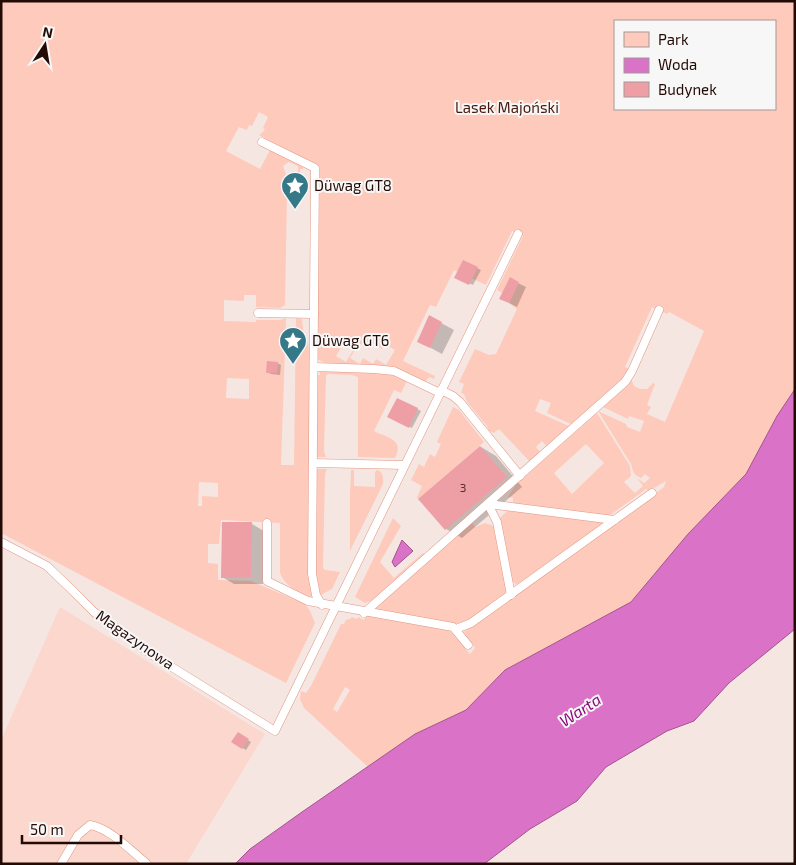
<svg xmlns="http://www.w3.org/2000/svg" width="796" height="865" viewBox="0 0 796 865" font-family="'Exo 2',sans-serif">
  <style>
    .built { fill: #fbd7ce }
    .green { fill: #fecabc; fill-rule: evenodd }
    .water { fill: #da73c7; stroke: #a3548d }
    .shadow { fill: #0003 }
    .building { fill: #ee9fa5 }
    .lines { fill: none; stroke-linecap: round; stroke-linejoin: round }
    .service-casing { stroke: #e19683; stroke-width: 9 }
    .service { stroke: #fff; stroke-width: 8 }
    .labels { text-anchor: middle; stroke-width: 4; stroke-linejoin: round; paint-order: stroke }
    .number-label { font-size: 12px; fill: #562f2d }
    .park-label { font-size: 15px; fill: #48180c; stroke: #f7f7f7 }
    .poi-label { font-size: 15px; fill: #240a05; stroke: #f7f7f7; text-anchor: start }
    .street-label { font-size: 15px; fill: #240a05; stroke: #f7f7f7 }
    .water-label { font-size: 16px; font-style: italic; fill: #8d077d; stroke: #f7f7f7 }
  </style>
  <rect width="100%" height="100%" fill="#f6e6e2"/>
  <polygon class="built" points="60,607 265,734 186,864 1,864 1,740"/>
  <g class="green">
    <path d="M1,1H795V389L777,416L746,474L688,534L631,602L505,670L466,710L415,734L368,767L304,708L300,699L301,691L306,693L311,686L341,624H344L346,620L350,619L352,617L357,619L358,617L364,620L366,615L448,629L470,654L475,648L464,632L586,546L664,487L666,481L649,491L646,489L609,516L513,504V498L508,497L516,484L597,413L630,466L631,476L624,482L635,493L643,486L637,478L644,483L650,478L645,474L641,478C634,475 633,472 631,464L598,411L626,424L627,427L640,432L644,421L629,416L628,419L603,407L631,379L634,386L640,389H647L653,383L655,384L647,405L651,407L647,414L665,422L704,331L669,312L667,314L652,307L625,367L630,369L625,377L573,425L547,413L551,403L540,399L535,411L571,427L548,448L542,441L536,447L541,453L531,463L499,429L494,433L489,431L487,426L467,402L464,394L461,393L464,384L459,382L475,349L489,355L496,354L517,309L509,303L519,282L510,278L502,293L497,290L523,236L512,231L486,285L454,270L436,307L430,305L403,361L435,376L434,379L429,377L425,382L410,375L327,364L317,359L320,167L259,135L265,130L263,128L268,117L259,112L252,126L249,125L247,130L239,127L226,151L260,169L270,150L303,167V169H300V180L298,182V166L289,162L283,166L287,178V194L285,305L280,308L256,307V295H244V301L224,300V321L256,322V320H280L286,318L281,465H294L296,318L302,319L304,337L307,338L310,354V579L313,597C299,594 285,586 280,573V523L221,520L219,544H208V563L218,564V580L251,581L305,604L310,611L315,623L286,683L1,533ZM615,21H775V109H615ZM345,341L355,347L346,362L336,356ZM359,343L369,349L372,343L382,349L373,364L363,358L360,364L350,358ZM385,344L395,350L386,365L376,359ZM227,378L249,379V399L226,398ZM586,444L604,463L572,494L554,473ZM199,482L218,483V497L202,496V506H198ZM345,687L350,690L337,712L333,709Z"/>
    <path d="M323,371L386,373L407,381L401,393L394,390L374,431C387,438 405,439 395,458L358,457V377L352,375L328,374L326,376L324,451L326,457H316L317,375H320V372Z"/>
    <polygon points="453,407 459,410 484,442 418,499 417,497 422,486 411,480 419,464 424,467 430,454 435,457 441,444 437,442"/>
    <polygon points="316,469 327,469 325,474 323,568 325,570 340,572 332,589 319,596 315,571"/>
    <polygon points="351,470 354,470 354,486 375,487 375,472 377,470 381,472 383,477 383,484 350,551 350,494"/>
    <path d="M508,510L608,522L521,585C515,585 512,582 510,576L500,518Z"/>
    <polygon points="393,518 401,526 380,562 394,578 423,553 425,555 376,599 365,603 355,597"/>
    <polygon points="472,523 475,527 485,523 494,526 507,591 506,596 472,619 471,618 455,624 371,611"/>
  </g>
  <g class="water">
    <polygon points="795,389 795,629 729,683 694,721 667,731 606,767 577,801 530,829 484,864 235,864 250,849 302,812 415,734 466,710 505,670 631,602 688,534 746,474 777,416"/>
    <polygon points="402,540 413,551 395,567 392,562"/>
  </g>
  <g class="shadow">
    <polygon points="464,262 481,270 473,285 456,277"/>
    <polygon points="510,279 526,287 517,307 509,303"/>
    <polygon points="430,317 454,330 442,354 418,341"/>
    <polygon points="277,363 281,365 280,375 271,374 267,372"/>
    <polygon points="397,399 421,411 412,428 389,417"/>
    <polygon points="481,447 496,456 522,487 462,538 446,529"/>
    <polygon points="252,524 264,531 263,584 234,584 222,577"/>
    <polygon points="238,734 251,742 246,750 233,742"/>
  </g>
  <g class="building">
    <polygon points="463,260 478,267 469,285 454,278"/>
    <polygon points="510,277 519,282 509,303 499,299"/>
    <polygon points="429,315 442,322 430,348 417,342"/>
    <polygon points="267,361 278,362 277,373 266,373"/>
    <polygon points="397,398 418,408 409,428 387,417"/>
    <polygon points="480,446 507,477 445,530 418,499"/>
    <polygon points="222,522 252,522 251,577 221,578"/>
    <polygon points="238,732 249,739 242,749 231,742"/>
  </g>
  <g class="lines">
    <defs>
      <g id="service">
        <polyline points="262,142 315,168 312,574 316,595 322,605"/>
        <polyline points="258,313 314,314"/>
        <polyline points="314,367 374,369 394,371 440,393"/>
        <polyline points="441,390 453,396 460,402 520,476"/>
        <polyline points="313,463 404,465"/>
        <polyline points="488,504 614,520"/>
        <polyline points="488,504 497,522 511,595"/>
        <polyline points="267,523 267,581 308,601 453,627 468,645"/>
        <polyline points="1,542 47,566 73,591 94,612 154,656 275,731 518,234"/>
        <polyline points="364,613 625,382 632,371 659,310"/>
        <polyline points="456,629 471,623 652,493"/>
        <path d="M61,864L78,835L90,825C111,829 130,850 146,863"/>
      </g>
    </defs>
    <use href="#service" class="service-casing"/>
    <use href="#service" class="service"/>
  </g>
  <defs>
    <symbol id="sight-pin" viewBox="-11 -11 22 30"><path d="M0 17L-7.5 6A9.5 9.5 0 1 1 7.5 6Z" fill="#357988" stroke="#f7f7f7"/><path d="M0-6L1.8-2.2L6-1.7L2.9 1.2L3.7 5.4L0 3.3L-3.7 5.4L-2.9 1.2L-6-1.7L-1.8-2.2Z" fill="#fff"/></symbol>
  </defs>
  <g fill-rule="evenodd">
    <use href="#sight-pin" x="279" y="170" width="32" height="43"/>
    <use href="#sight-pin" x="277" y="325" width="32" height="43"/>
  </g>
  <g class="labels">
    <g class="number-label">
      <text x="463" y="492">3</text>
    </g>
    <g class="park-label">
      <text x="507" y="113">Lasek Majoński</text>
    </g>
    <g class="poi-label">
      <text x="314" y="191">Düwag GT8</text>
      <text x="312" y="346">Düwag GT6</text>
    </g>
    <g class="street-label">
      <text transform="translate(135 640) rotate(35)" y="5">Magazynowa</text>
    </g>
    <g class="water-label">
      <text transform="translate(580 710) rotate(-33)" y="6">Warta</text>
    </g>
  </g>
  <rect width="796" height="865" fill="none" stroke="#240a05" stroke-width="5"/>
  <rect x="614" y="20" width="162" height="90" fill="#f7f7f7" stroke="#a39896"/>
  <rect x="624" y="32" width="25" height="15" fill="#fecabc" stroke="#a39896"/>
  <text x="658" y="45" font-size="15" fill="#240a05">Park</text>
  <rect x="624" y="58" width="25" height="15" fill="#da73c7" stroke="#a39896"/>
  <text x="658" y="70" font-size="15" fill="#240a05">Woda</text>
  <rect x="624" y="82" width="25" height="15" fill="#ee9fa5" stroke="#a39896"/>
  <text x="658" y="95" font-size="15" fill="#240a05">Budynek</text>
  <g transform="translate(45 45) rotate(12)" stroke="#f7f7f7" stroke-width="4" paint-order="stroke">
  <path d="M0-4L9 19L0 12L-9 19Z" fill="#240a05"/>
  <text y="-8" font-size="14" font-weight="bold" text-anchor="middle" fill="#240a05">N</text>
  </g>
  <path d="M22 835v8h99v-8" fill="none" stroke="#240a05" stroke-width="2.5"/>
  <text x="30" y="835" font-size="15" fill="#240a05" stroke="#f7f7f7" stroke-width="4" paint-order="stroke">50 m</text>
</svg>
